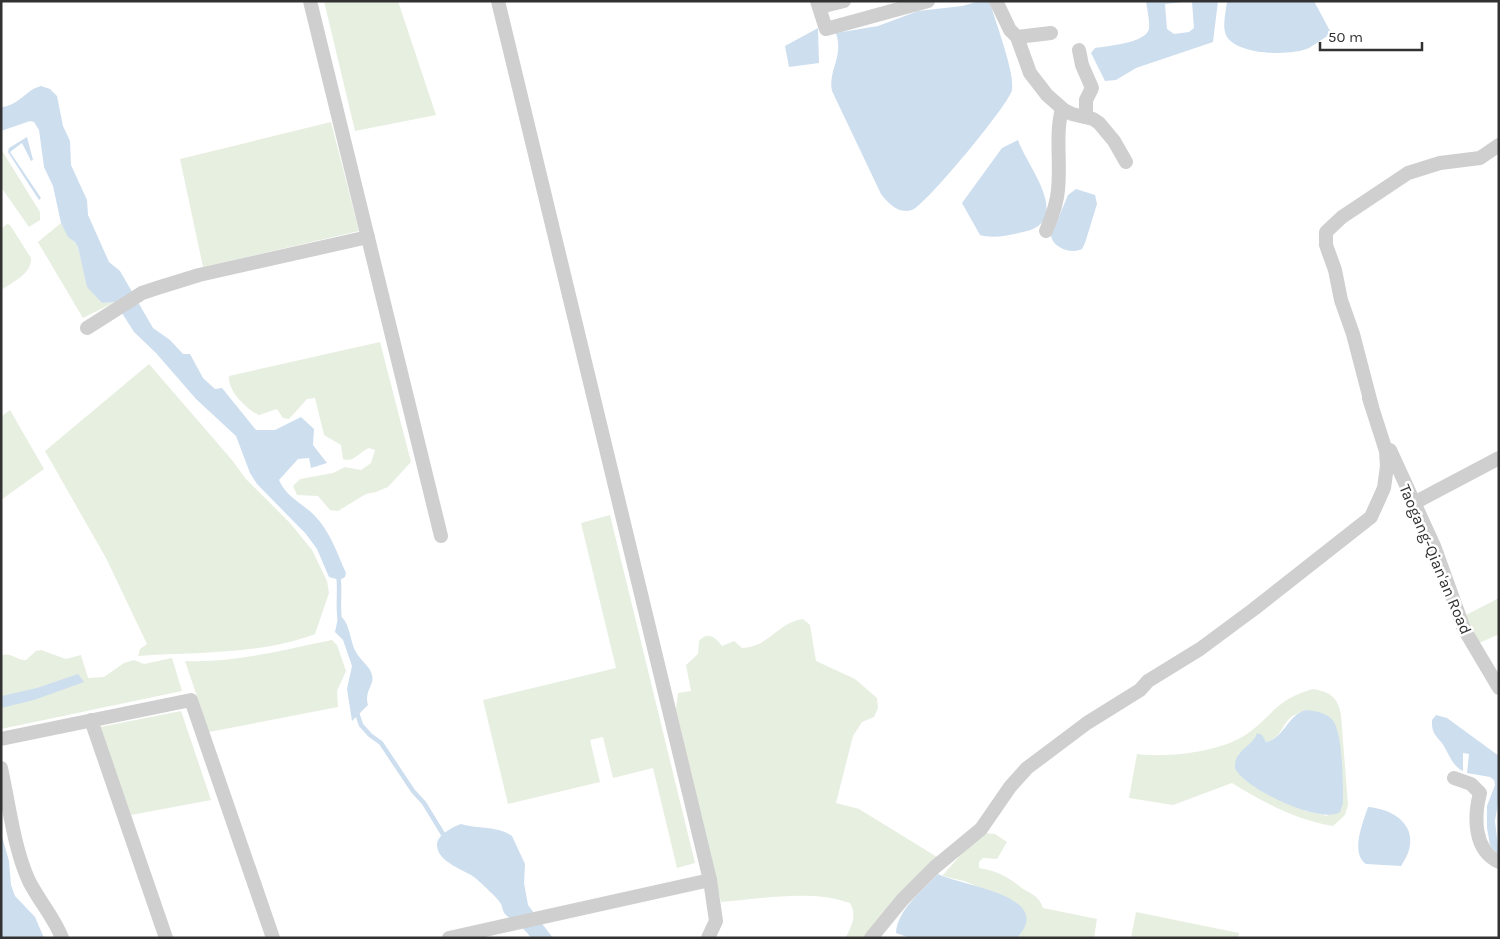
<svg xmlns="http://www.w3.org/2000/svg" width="1500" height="939" viewBox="0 0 1500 939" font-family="Karla,sans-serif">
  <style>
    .green { fill: #e7efe1; fill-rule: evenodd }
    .water { fill: #cddeef; fill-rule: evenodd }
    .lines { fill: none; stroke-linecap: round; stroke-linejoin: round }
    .stream { stroke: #cddeef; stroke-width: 4.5 }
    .minor { stroke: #cfcfcf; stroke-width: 14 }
    .labels { text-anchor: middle; stroke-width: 5; stroke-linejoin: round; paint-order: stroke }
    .street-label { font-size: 16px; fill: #323232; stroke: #fff }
  </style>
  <rect width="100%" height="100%" fill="#fff"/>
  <g class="green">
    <polygon points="324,1 398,1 436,115 355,131"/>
    <polygon points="331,122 359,231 203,267 180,159"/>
    <path d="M1,149L40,212V220L29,227L38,242L61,223C66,233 73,238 78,247L88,287L102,303L115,302L83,318L29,227L1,187Z"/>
    <path d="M7,224L10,225L31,258C32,274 12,282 1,290V229Z"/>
    <path d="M380,342L411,462L388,487L376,492L366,494L338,511L330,510L318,496L297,495L293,486L300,479L333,473L345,467L361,470L371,463L375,450L369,448C359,452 354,463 343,459L341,445L324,435L315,398L307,399L289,419L283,418L277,409L259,415C247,410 227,390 229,376Z"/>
    <path d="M149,364L232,460L245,478L290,523L312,550L327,581L329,593L315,634C259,655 197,652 138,656L140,649L147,644L106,558L45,451Z"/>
    <polygon points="10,410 44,469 1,500 1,417"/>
    <polygon points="610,515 695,863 677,868 653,768 613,778 603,737 590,740 600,782 508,804 483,700 616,668 581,523"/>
    <polygon points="1499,598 1499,638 1497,635 1477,644 1466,615"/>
    <path d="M803,619L810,625L816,661L855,679L877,698L878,708L874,717L862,722L853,736L836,803L859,809L937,857L866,938L846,937C852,925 857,915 850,903C810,889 762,899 721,902L676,709L678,693L691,691L686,665L698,654L699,641C708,631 715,637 722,646L734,641L742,648C769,647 777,623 803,619Z"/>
    <path d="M332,640L337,645L346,671L337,691L338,707L209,732L185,661C234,663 283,650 332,640Z"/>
    <path d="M41,650L66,659L81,655L88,678L104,677L124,663L134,660L144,664L172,658L182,691L1,729V656C11,651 16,661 26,660L36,651Z"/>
    <path d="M1313,689C1330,692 1338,697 1341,715L1348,805L1345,815L1333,826C1296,820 1263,802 1232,783L1173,805L1129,798L1137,754C1168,758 1221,752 1247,734C1275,714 1275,700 1313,689ZM1306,710L1326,715L1337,734L1343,785L1327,816L1306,811L1278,799L1238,754L1253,742L1256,735L1266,742C1281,739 1281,726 1291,717C1295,714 1302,712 1306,710Z"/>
    <polygon points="181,711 211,800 131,815 100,727"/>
    <path d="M985,833L995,834L1007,842L997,859L983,858L979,862V868C996,871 1005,875 1018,885C1028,894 1038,893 1043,908L1097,919L1094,938H1017L1023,930L1013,901L964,881L942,876L966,849Z"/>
    <polygon points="1136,912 1239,933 1238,938 1131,938"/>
  </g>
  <g class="water">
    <path d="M980,1H989L992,9C997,26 1015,74 1012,90C1010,103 925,206 912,210C898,214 889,204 881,194L832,91C828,70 844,57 836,33L878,26L918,11L962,6Z"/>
    <path d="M1146,1H1218L1213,42L1136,68L1116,80L1105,81L1091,53L1095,48C1107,46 1146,43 1149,29C1150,21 1147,9 1146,1ZM1183,2H1192L1194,28L1189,32L1174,34L1167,29L1165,4Z"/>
    <path d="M1227,1H1314L1330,31L1329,35C1322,39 1316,44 1309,48C1292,56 1236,56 1226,35C1222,26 1226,11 1227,1Z"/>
    <polygon points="818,28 819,63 789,67 785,46"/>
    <path d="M41,86L50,89L57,96L63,126L70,141L71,165L87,200L88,215L109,262L120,271L153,328L170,340L183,354H190L203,378L215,389L222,388L256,430H275L301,417L314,429L313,445L327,463L311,468L309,458L298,459L279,480C286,497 302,503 314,515C330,531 337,553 346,573L345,577L340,580L329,577L317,549L306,534L257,484L250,473L236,436L196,399L156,353L134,332L115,302L102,303L87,287L78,247L75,242L68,237L61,223L53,186L44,167L39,130L34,122L30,121L1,131V107C19,106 25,90 41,86Z"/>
    <polygon points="27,137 33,160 31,161 22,143 10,152 41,198 39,200 8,152 9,148"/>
    <path d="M1018,140C1026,165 1075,221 1023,232C1010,235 993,239 980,235L962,203L1002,148Z"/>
    <path d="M1076,189L1095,195L1097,204L1085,243L1082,249C1072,254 1054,249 1051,236L1068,195Z"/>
    <path d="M340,616C350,622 350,642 356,652C360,660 370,666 372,675C375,685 364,690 368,705L352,721L347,689L352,666L343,640L335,632L338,618Z"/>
    <polygon points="78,674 84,682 34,700 1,708 2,696 37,688"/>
    <path d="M1306,710C1315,711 1329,713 1334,722C1343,738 1343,784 1343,803L1340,812C1321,825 1243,788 1235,768C1234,749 1252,748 1257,733L1262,735L1266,742C1285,738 1287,715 1306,710Z"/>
    <path d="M1436,715L1447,718L1499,756V797L1495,821L1499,856L1490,845L1487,828V806L1495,785L1494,780L1490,777L1467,773L1469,754L1463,753V771C1453,766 1450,757 1445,748C1440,737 1431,737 1432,720Z"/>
    <path d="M1368,807C1402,810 1424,834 1401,866L1366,864C1350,853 1363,822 1368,807Z"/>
    <path d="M461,824C477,829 499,826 512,836L525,864L524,883L528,905L553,938H531C524,927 515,923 506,915C502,911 503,908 501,904C499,899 479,881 474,877C463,869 439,863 437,846C436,835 453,827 461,824Z"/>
    <polygon points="1,833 9,861 11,885 15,896 35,917 44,938 1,938"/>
    <path d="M938,874C960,886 1057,895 1017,938H910L896,933C897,910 923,890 938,874Z"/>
  </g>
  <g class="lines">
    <g class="stream">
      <path d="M338,574C341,590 337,605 340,621"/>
      <polyline points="356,710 361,725 370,735 381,743 413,791 424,803 446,839"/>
    </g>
    <g class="minor">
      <polyline points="310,1 441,536"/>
      <polyline points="498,1 710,880 716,921 708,938"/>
      <polyline points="817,1 826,29 928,1"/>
      <polyline points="823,1 824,6 844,1"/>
      <polyline points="996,1 1010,30 1017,37 1030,73 1047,95 1064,110 1072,114 1093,119 1099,123 1114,141 1126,162"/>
      <polyline points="1017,37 1051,33"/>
      <polyline points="1079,50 1082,65 1092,88 1086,100 1086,117"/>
      <path d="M1046,231C1052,217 1057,204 1058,190C1061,163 1055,135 1062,109"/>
      <polyline points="87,328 142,293 157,288 199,275 368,237"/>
      <polyline points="1372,407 1353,334 1341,300 1335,270 1326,245 1326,232 1342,217 1408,173 1440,163 1480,158 1499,145"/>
      <polyline points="1390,450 1434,546 1464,629 1499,688"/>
      <polyline points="1414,503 1499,458"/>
      <polyline points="91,720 166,938"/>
      <polyline points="1,739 191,700 273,938"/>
      <path d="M1,768C9,804 14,849 29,881C39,901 54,917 62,938"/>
      <path d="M1454,778L1471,784L1480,793C1474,816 1473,850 1499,862"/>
      <polyline points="449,938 710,880"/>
      <polyline points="871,938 903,899 935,867 981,829 1010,787 1027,768 1087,723 1140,690 1148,681 1200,649 1254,609 1371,517 1384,488 1387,466 1386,451 1369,398"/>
    </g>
  </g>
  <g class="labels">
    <g class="street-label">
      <text transform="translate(1436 559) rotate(67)" y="6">Taogang-Qian'an Road</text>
    </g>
  </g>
  <rect width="1500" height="939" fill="none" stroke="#323232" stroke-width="5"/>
  <path d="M1320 42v8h102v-8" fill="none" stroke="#323232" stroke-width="2.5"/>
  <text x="1328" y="42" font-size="15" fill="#323232" stroke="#ffffff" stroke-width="4" paint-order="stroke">50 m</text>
</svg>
